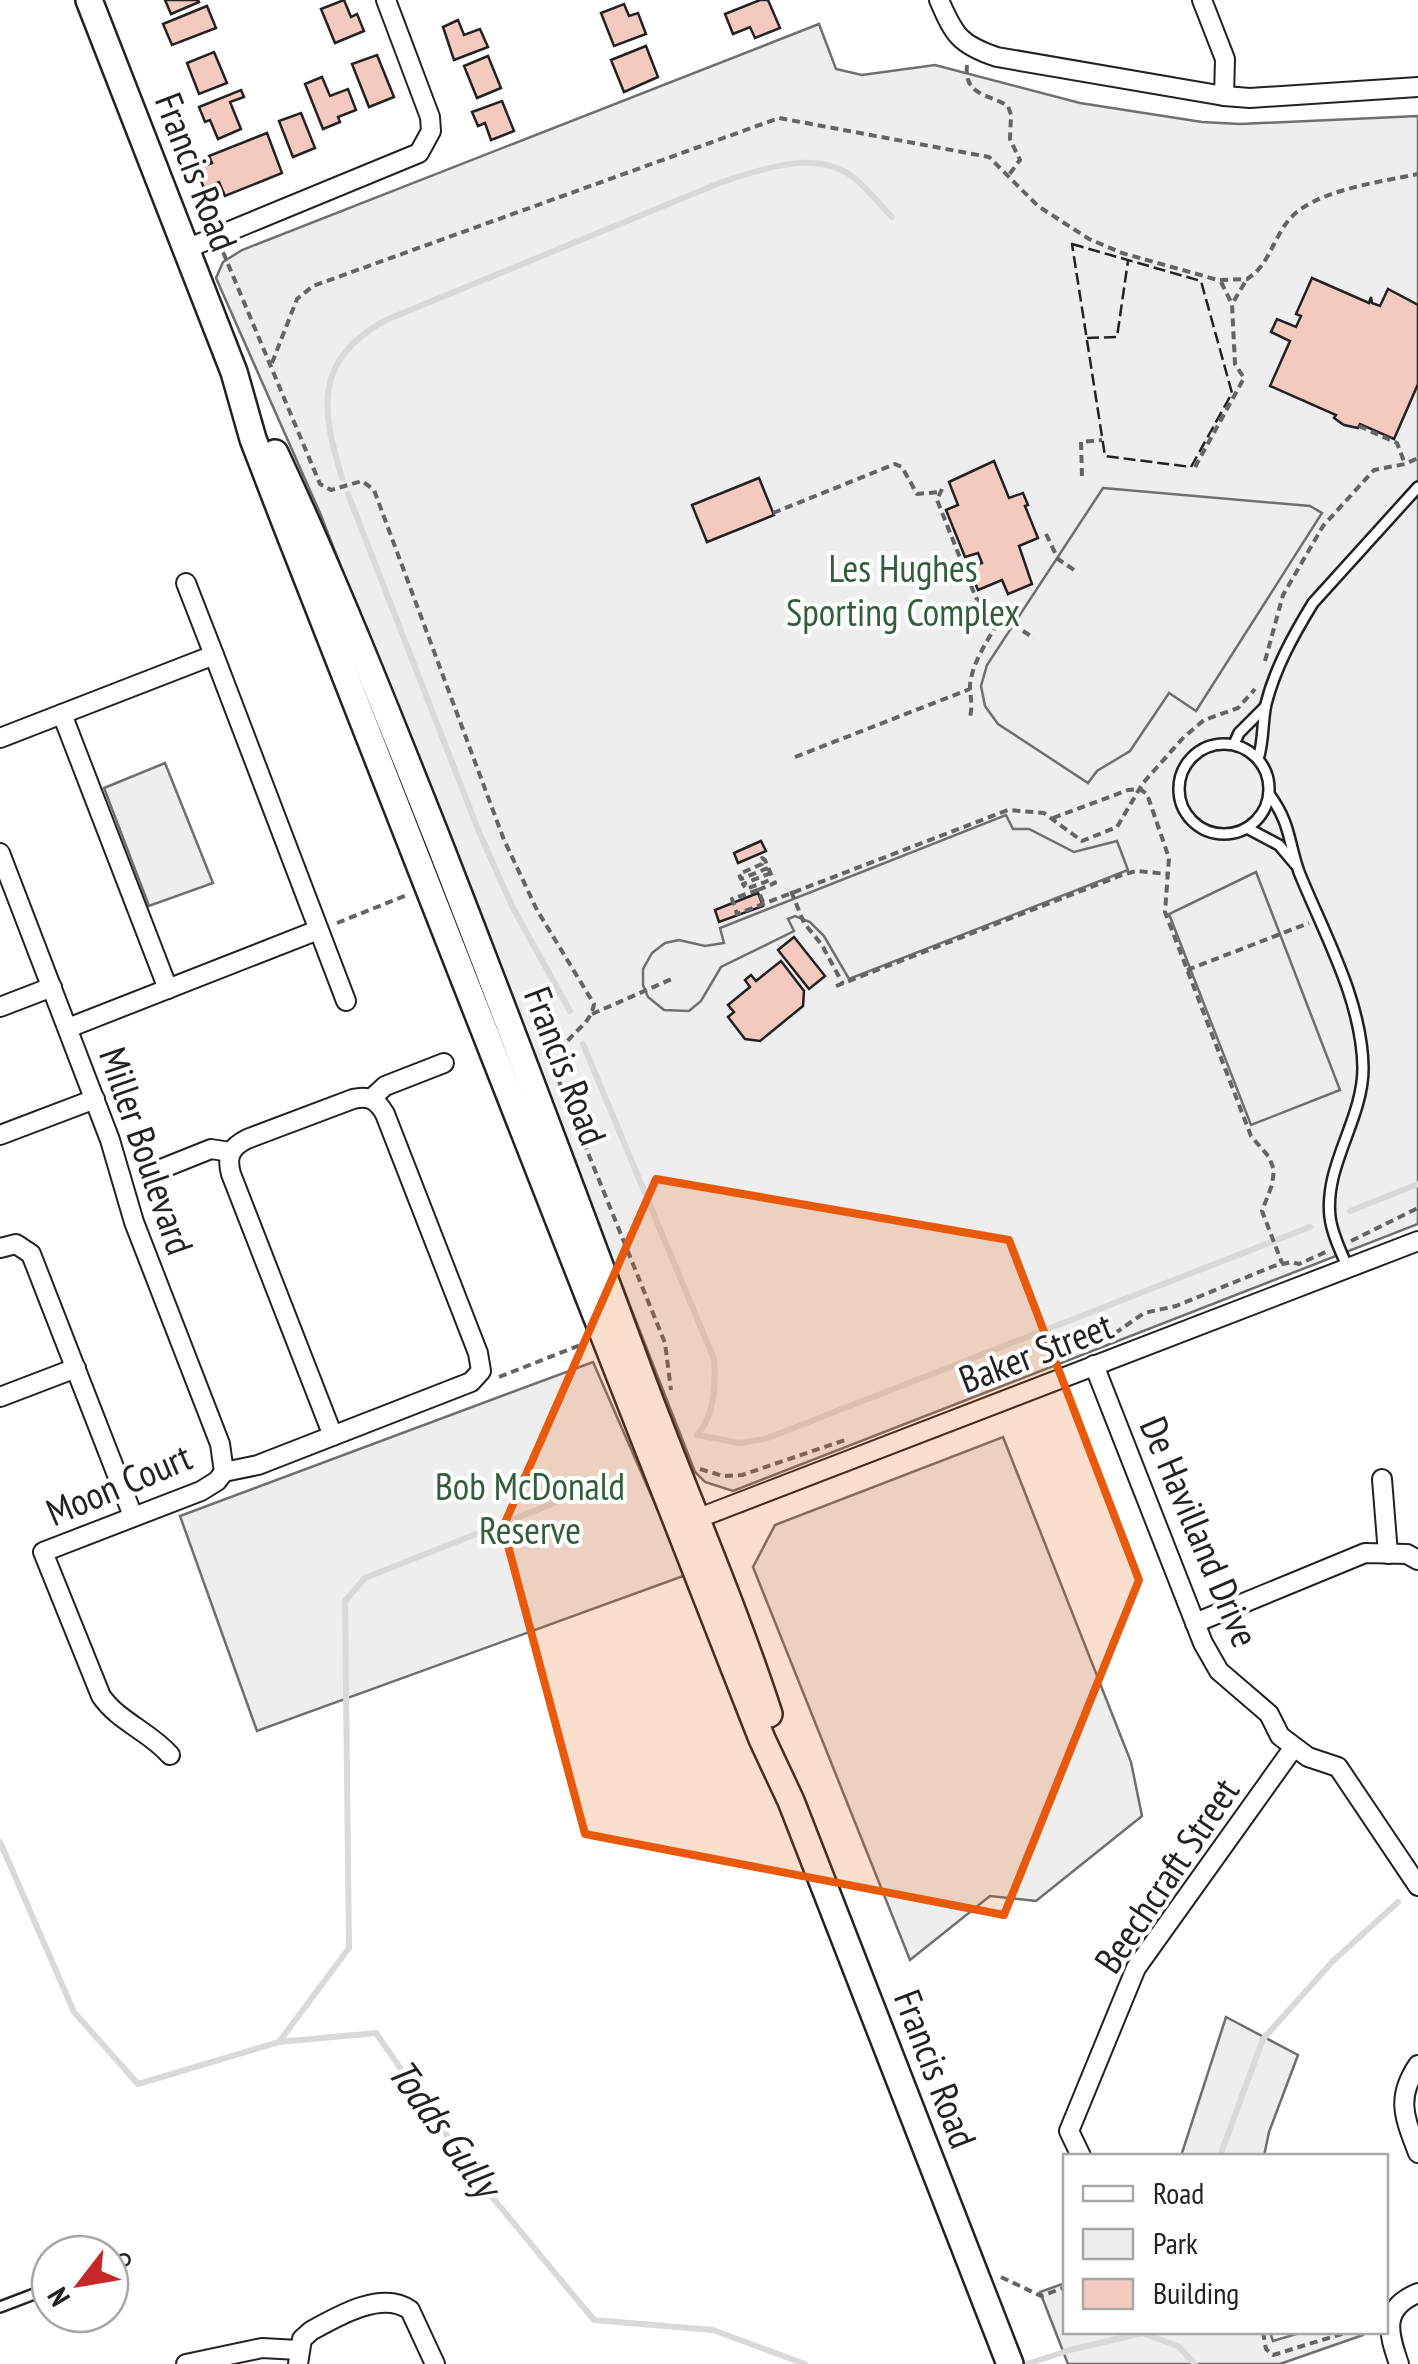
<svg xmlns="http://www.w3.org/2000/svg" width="1418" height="2364" viewBox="0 0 1418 2364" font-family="'PT Sans Narrow',sans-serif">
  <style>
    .green { fill: #eee; stroke: #6f6f6f; stroke-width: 2.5 }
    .parking { fill: #ededed; stroke: #6f6f6f; stroke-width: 2.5 }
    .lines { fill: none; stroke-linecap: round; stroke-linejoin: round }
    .stream { stroke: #d9d9d9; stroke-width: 6 }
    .building { fill: #f3c9c0; stroke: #222; stroke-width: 2.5 }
    .service-casing { stroke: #222; stroke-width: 14 }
    .minor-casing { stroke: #222; stroke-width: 22 }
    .secondary-casing { stroke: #222; stroke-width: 30 }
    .path { stroke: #646464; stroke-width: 4; stroke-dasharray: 8 5; stroke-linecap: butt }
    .service { stroke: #fff; stroke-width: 9 }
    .minor { stroke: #fff; stroke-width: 18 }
    .secondary { stroke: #fff; stroke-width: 25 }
    .fence { stroke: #222; stroke-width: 2.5; stroke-dasharray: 12 5; stroke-linecap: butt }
    .marked { fill: #e8590c; fill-opacity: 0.2; stroke: #e8590c; stroke-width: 8; stroke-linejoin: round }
    .labels { text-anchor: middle; stroke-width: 8; stroke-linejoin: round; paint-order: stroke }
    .street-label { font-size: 38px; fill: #222; stroke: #fff }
    .park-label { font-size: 38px; fill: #2f5e38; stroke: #fff }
    .water-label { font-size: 40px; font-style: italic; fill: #222; stroke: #fff }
  </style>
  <rect width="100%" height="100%" fill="#fff"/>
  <g class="green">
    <polygon points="819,24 836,69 862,75 935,65 1080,103 1202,122 1240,124 1418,116 1418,1224 733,1491 705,1482 695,1472 320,513 216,278 223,262 242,250"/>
    <polygon points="165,763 213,883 149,906 104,788"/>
    <polygon points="593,1362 686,1575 257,1731 180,1516"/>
    <polygon points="1003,1437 1131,1762 1142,1816 1036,1901 990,1896 910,1960 753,1567 775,1525"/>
    <polygon points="1226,2017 1298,2055 1269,2132 1264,2156 1181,2156"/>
    <polygon points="1065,2283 1066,2332 1270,2332 1273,2341 1303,2332 1363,2332 1363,2335 1280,2364 1068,2364 1040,2292"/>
  </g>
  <g class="parking">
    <polygon points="1103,488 1310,506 1322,513 1196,711 1169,693 1130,751 1097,771 1088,783 998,724 985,706 981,686 987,665"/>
    <polygon points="1006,815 1013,829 1029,829 1074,852 1117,841 1128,870 849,979 824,936 810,922 795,916 788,919 794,931 721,967 701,1001 689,1011 664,1010 648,997 643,985 643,969 652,953 665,943 679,940 705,946 724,943 720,928"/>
    <polygon points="1256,872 1340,1090 1251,1125 1169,914"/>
  </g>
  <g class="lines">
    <g class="stream">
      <path d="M342,478C321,409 313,360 386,320L722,182C762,169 815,149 853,177C867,188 879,204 892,217"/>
      <polyline points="348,494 479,832 513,908 570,1011"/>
      <path d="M583,1044L714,1359C716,1385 715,1415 697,1435L740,1443L765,1439L1310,1227"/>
      <polyline points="1350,1211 1418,1184"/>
      <polyline points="0,1842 74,2012 138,2084 279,2042 376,2033 478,2180 594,2320 713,2330 805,2364"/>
      <polyline points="279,2042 349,1948 345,1601 365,1578 612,1480"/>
      <polyline points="1220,2156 1263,2039 1333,1961 1398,1902"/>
      <polyline points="1027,2364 1070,2350 1142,2333 1178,2346 1195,2364"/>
    </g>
  </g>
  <g class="building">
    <polygon points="165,0 198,0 199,2 171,14"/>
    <polygon points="344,0 351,17 357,14 364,31 335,43 321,9"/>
    <polygon points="760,0 768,0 780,28 755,38 750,27 733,34 725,14"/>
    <polygon points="624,4 629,16 638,13 646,34 614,46 601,13"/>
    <polygon points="207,6 216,28 172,45 163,24"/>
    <polygon points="458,20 464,35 480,29 488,47 454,60 443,27"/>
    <polygon points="646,46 658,77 624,92 611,60"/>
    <polygon points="214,52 227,83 199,94 187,63"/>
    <polygon points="377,55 394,97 369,107 352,64"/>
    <polygon points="488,56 501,88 477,98 464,66"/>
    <polygon points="322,77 330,96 348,89 356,110 338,117 340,122 323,129 305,84"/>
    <polygon points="241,90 244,97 230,102 241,129 218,139 210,120 205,122 199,107"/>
    <polygon points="502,101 514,131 491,140 485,123 478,126 472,112"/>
    <polygon points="301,113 315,148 293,157 279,121"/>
    <polygon points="267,133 282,173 225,196 219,182 204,188 196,169 212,163 209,156"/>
    <polygon points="1312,278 1369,303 1371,297 1372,303 1380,306 1388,289 1418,305 1418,384 1394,439 1360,424 1358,428 1344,425 1334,418 1336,415 1270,386 1290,341 1271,332 1277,319 1296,327 1301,316 1296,314"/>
    <polygon points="994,461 1009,498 1023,493 1028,505 1025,506 1038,538 1019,546 1032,584 1008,594 1002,580 978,590 969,568 982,563 978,553 965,557 946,510 958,505 949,482"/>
    <polygon points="759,478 774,515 707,542 692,505"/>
    <polygon points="761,841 766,851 738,863 734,853"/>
    <polygon points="758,893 763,906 719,922 715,910"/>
    <polygon points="794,937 825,976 809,989 778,950"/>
    <polygon points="781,961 804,991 803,1006 760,1041 745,1039 728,1017 734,1012 728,1005 750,987 745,980 751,975 756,981"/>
  </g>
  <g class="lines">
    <defs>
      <g id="service">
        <circle cx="1224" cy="789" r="45"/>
        <polyline points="1234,744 1239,733 1265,707"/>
        <path d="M1258,759C1264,741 1262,722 1266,704C1275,668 1294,634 1313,603L1418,487"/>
        <path d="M1269,794C1291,824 1288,841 1299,872C1324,934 1362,1000 1363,1068C1363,1120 1324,1165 1330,1217C1332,1234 1341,1252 1348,1268"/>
        <polyline points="1247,828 1279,845 1295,864"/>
        <polyline points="110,2265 124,2260"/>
        <polyline points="0,2307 50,2288"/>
      </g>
      <g id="minor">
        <path d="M939,0C954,35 960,45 997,57L1224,96L1250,98L1418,87"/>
        <polyline points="1202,0 1225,59 1224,96"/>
        <polyline points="186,249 419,153 431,131 430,117 386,0"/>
        <polyline points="186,583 214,655"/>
        <polyline points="62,714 168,989"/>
        <polyline points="0,738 214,655 346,1001"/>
        <polyline points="0,853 110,1140 134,1222 220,1444 224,1472"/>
        <polyline points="0,1007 52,987"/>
        <polyline points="68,1028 318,930"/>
        <polyline points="372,1098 385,1086 444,1063"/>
        <polyline points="0,1135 95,1099"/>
        <polyline points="156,1171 211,1149 230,1152"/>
        <polyline points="0,1248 16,1244 31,1254 133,1516"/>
        <polyline points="1094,1365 1203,1643 1219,1671 1269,1714 1280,1736 1308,1757 1338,1767 1418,1886"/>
        <polyline points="0,1397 76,1368"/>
        <path d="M224,1472L258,1465L471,1382L481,1371L478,1353L385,1114C377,1100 369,1095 353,1099L247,1139C231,1147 226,1156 231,1174L333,1436"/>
        <polyline points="1382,1479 1388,1554"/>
        <polyline points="686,1523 1418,1241"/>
        <polyline points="1195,1623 1365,1553 1407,1554 1418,1560"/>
        <path d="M170,1755C149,1731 119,1722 101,1696L43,1552L201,1491L217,1481L224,1472"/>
        <path d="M1418,2065C1395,2099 1405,2118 1418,2153"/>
        <polyline points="1081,2156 1069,2131 1136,1968 1294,1747"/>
        <polyline points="186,2364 262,2348 298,2350"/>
        <path d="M298,2364L302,2339L311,2331C338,2316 382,2290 410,2310L435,2364"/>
        <path d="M1399,2364C1388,2332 1381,2308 1418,2293"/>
      </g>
      <g id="secondary">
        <polyline points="89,0 234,372 253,439 283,517 762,1739 791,1801 1010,2364"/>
        <path d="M275,453C335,581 387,712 439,843C506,1015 571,1187 635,1360C678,1479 730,1594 769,1714"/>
      </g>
    </defs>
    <use href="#service" class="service-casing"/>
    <use href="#minor" class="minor-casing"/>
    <use href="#secondary" class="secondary-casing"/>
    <g class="path">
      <path d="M967,65C964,96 987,93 1008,106L1011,115L1010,139L1020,160L1008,176"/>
      <path d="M223,252L320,484L331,490L362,481L374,490L504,840L537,910L594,1004C589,1033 558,1032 556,1074L665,1343L671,1390"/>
      <polyline points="1221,282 1232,304"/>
      <path d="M272,363L297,299L313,286L779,118L989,157L1038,206L1089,239L1122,253L1218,280L1247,279L1254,274C1270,259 1275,237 1288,221C1312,190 1381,182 1418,174"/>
      <polyline points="1359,426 1397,443 1405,464"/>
      <polyline points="1195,467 1244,378 1235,364 1232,304 1247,279"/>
      <polyline points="1082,476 1081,442 1102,440"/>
      <path d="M942,489L937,500L976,598L1001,617C990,637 972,662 970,685C970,696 973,705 970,717"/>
      <polyline points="773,513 895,464 902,467 917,494 939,492"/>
      <polyline points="1046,534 1058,559 1077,572"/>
      <polyline points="1001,617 1034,638"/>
      <polyline points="1265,661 1283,595 1323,526 1374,470 1405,464 1418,458"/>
      <polyline points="795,757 970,689"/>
      <polyline points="1053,818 1128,790 1140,789 1147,794 1169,858 1165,912 1251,1136 1269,1157 1274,1170 1272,1185 1262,1211 1282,1263"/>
      <polyline points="768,868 741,879 739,874 762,864 762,858 765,860 773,879"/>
      <polyline points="771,873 743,884 746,889 773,879"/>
      <polyline points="758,890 775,883 774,880"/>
      <polyline points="791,891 804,923 822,945 843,984"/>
      <polyline points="763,902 758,890 732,899 737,914 1008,810 1044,813 1082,841 1117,827 1143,783 1183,738 1204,720 1238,708 1255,689"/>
      <polyline points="337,923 407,895"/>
      <polyline points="1187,970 1309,923"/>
      <polyline points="836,986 1122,875 1136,871 1167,874"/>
      <polyline points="592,1014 674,978"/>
      <polyline points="1351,1241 1418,1208"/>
      <polyline points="1104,1341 1144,1313 1176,1306 1274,1266 1291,1262 1299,1264 1328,1251"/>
      <polyline points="499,1377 583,1344"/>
      <polyline points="700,1469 723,1476 742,1475 848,1439"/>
      <polyline points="1001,2277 1041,2296 1066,2287"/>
      <polyline points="1263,2332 1266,2349 1273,2355 1348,2332"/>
    </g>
    <use href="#service" class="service"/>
    <use href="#minor" class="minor"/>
    <use href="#secondary" class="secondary"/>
    <g class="fence">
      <polygon points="1072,244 1201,281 1232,393 1191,467 1105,456"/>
      <polyline points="1087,338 1117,337 1128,261"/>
    </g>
  </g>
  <path class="marked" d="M656,1179L1009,1240L1139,1580L1004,1915L585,1834L503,1527Z"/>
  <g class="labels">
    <g class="street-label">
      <text transform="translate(196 172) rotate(69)" y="13">Francis Road</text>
      <text transform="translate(565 1066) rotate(69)" y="13">Francis Road</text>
      <text transform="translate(146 1151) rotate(71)" y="13">Miller Boulevard</text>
      <text transform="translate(1036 1353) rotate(-21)" y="13">Baker Street</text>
      <text transform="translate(119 1485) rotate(-23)" y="13">Moon Court</text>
      <text transform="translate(1199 1532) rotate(67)" y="13">De Havilland Drive</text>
      <text transform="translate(1167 1876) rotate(-56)" y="13">Beechcraft Street</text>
      <text transform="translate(935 2069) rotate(69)" y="13">Francis Road</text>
    </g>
    <g class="park-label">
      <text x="903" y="582">Les Hughes<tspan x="903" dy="44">Sporting Complex</tspan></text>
      <text x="530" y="1500">Bob McDonald<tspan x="530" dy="44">Reserve</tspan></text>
    </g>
    <g class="water-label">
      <text transform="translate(444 2128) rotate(54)" y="14">Todds Gully</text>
    </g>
  </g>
  <rect x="1063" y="2154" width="325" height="180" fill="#ffffff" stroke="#a7a7a7" stroke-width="2.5"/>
  <rect x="1083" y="2186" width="50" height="15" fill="#ffffff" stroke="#a7a7a7" stroke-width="2.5"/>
  <text x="1153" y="2204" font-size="30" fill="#222222">Road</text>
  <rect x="1083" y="2229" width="50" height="30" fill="#eeeeee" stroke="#a7a7a7" stroke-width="2.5"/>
  <text x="1153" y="2254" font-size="30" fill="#222222">Park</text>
  <rect x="1083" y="2279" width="50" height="30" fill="#f3c9c0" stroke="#a7a7a7" stroke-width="2.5"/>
  <text x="1153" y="2304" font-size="30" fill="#222222">Building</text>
  <g transform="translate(80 2284) rotate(239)"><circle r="48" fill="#ffffff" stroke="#a7a7a7" stroke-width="2.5"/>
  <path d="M0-8L18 38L0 25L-18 38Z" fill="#c62828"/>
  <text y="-15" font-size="28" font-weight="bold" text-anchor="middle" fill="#222222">N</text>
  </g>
</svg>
